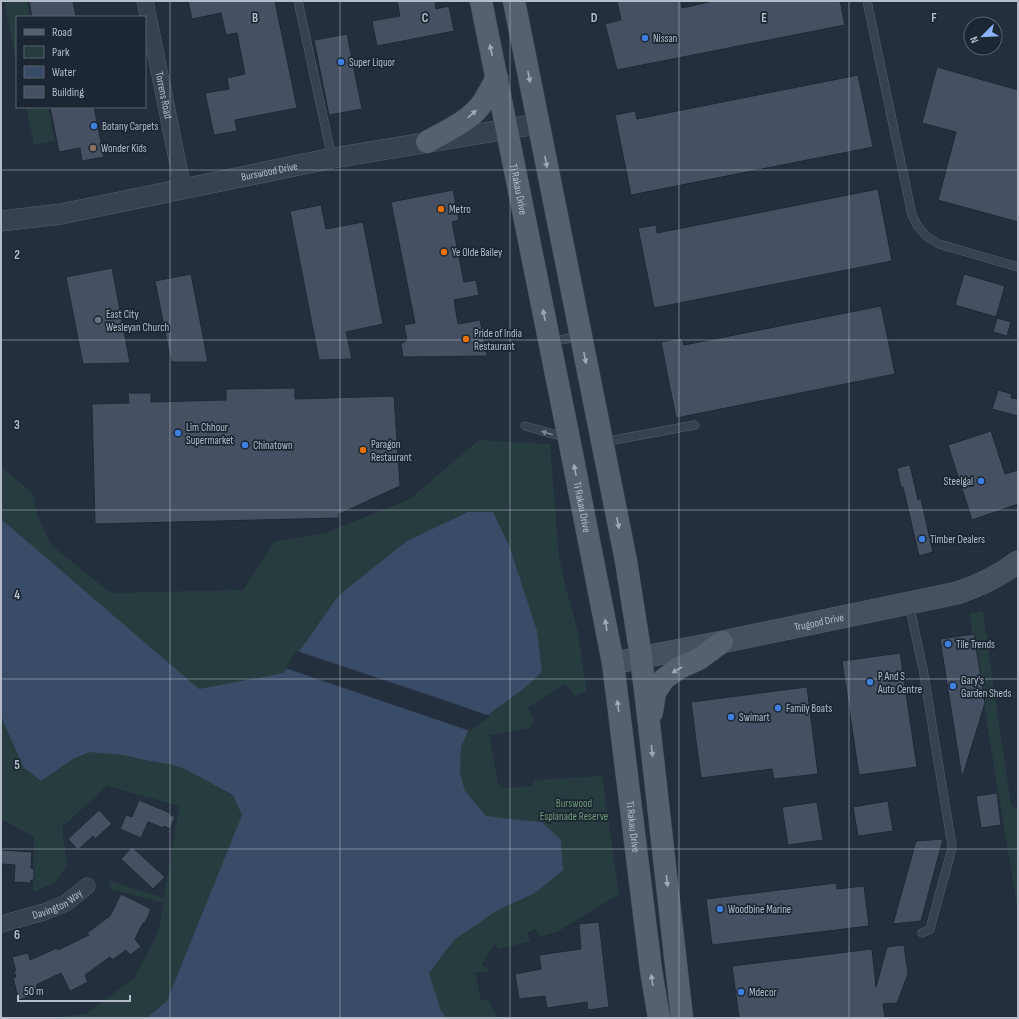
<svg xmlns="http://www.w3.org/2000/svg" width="1019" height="1019" viewBox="0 0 1019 1019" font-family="'Sofia Sans Condensed',sans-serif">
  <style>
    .green { fill: #263c3f }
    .water { fill: #394c67 }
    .pier { fill: #242f3e }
    .building { fill: #455162; stroke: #1f2835 }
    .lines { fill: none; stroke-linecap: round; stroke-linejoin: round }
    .service-casing { stroke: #565f6c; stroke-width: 9 }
    .minor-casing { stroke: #565f6c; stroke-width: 17 }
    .tertiary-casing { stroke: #565f6c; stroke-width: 21 }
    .secondary-casing { stroke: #565f6c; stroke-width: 23 }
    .primary-casing { stroke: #414a57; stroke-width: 23 }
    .service { stroke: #38414e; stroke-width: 8 }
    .minor { stroke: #38414e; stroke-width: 16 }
    .tertiary { stroke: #38414e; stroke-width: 20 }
    .secondary { stroke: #465061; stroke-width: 22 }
    .primary { stroke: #56606e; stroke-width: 22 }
    .oneway { fill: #a1aab7 }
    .oneway2 { fill: #7c8592 }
    .grid { fill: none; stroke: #b4bcc9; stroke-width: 1; stroke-opacity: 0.55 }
    .shop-dot { fill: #3f7fe0; stroke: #1d2633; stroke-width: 1.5 }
    .education-dot { fill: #8d6e63; stroke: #1d2633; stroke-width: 1.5 }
    .food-dot { fill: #e8710a; stroke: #1d2633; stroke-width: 1.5 }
    .worship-dot { fill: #6b7280; stroke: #1d2633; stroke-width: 1.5 }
    .labels { text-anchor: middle; stroke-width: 3.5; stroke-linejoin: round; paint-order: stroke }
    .poi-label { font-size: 11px; fill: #b4bcc9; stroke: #1d2633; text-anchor: start }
    .street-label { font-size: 11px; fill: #b4bcc9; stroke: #1d2633 }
    .park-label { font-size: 11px; fill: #6b9a76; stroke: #1d2633 }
    .grid-label { font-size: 13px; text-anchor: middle; font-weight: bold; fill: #b4bcc9; stroke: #1d2633; stroke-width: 3.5; stroke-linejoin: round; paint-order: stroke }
  </style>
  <rect width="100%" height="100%" fill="#242f3e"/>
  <g class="green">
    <polygon points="4,1 27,1 30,17 17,17 17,63"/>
    <polygon points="26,107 48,107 55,141 34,145"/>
    <polygon points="479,440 550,444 559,557 568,596 577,628 587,692 574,696 567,686 563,685 528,708 534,719 530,728 489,735 498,783 503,788 533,786 533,780 602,776 619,894 559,931 540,937 535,929 527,933 530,941 500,949 494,945 482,964 489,971 475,972 481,1000 488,1000 498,1018 50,1018 86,1014 134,978 158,933 164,903 110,889 110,881 164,898 179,806 107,786 62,827 67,866 53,884 33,892 34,837 1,819 1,466 32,493 39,519 52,546 111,593 243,590 274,542 325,533 410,499"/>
    <polygon points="983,612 1011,805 1018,810 1018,912 969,613"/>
  </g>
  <polygon class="water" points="468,512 493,512 510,548 537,631 542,672 527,686 469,729 461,747 460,773 465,791 486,816 509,819 542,822 561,840 563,870 535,893 496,911 454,940 429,973 441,1011 447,1018 147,1018 167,1001 242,815 233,795 185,769 170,764 150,761 124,755 89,752 73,759 41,781 23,767 1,716 1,519 199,689 284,673 336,599 349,587 407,541"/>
  <polygon class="pier" points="297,651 441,699 490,716 470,731 285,668"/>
  <g class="building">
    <polygon points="29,1 73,1 76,17 32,17"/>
    <polygon points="188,1 275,1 297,108 235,120 237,131 214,135 205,93 229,89 227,78 245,74 237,33 226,35 221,13 192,19"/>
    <polygon points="397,1 435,1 436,9 449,6 454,31 377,46 372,21 400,16"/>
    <polygon points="617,1 681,1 682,8 713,1 840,1 845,25 617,70 605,24 621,20"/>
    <polygon points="347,34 362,109 329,115 314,40"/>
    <polygon points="937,67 1018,90 1018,222 938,200 956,132 922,123"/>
    <polygon points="858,75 873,147 631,195 615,115 635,111 637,119"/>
    <polygon points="50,107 94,107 104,157 82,161 80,148 59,152"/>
    <polygon points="878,189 892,261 654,308 638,228 656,225 657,233"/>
    <polygon points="453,190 459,220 452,222 464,282 476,280 479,295 454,300 458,324 480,320 487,356 403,357 401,344 407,340 404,325 415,323 391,202"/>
    <polygon points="321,205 326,229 363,222 383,324 346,332 352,359 319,360 290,211"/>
    <polygon points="112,268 130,363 83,364 66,277"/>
    <polygon points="191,274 208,362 171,362 155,281"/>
    <polygon points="964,274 1005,286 996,317 955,305"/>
    <polygon points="881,306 895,374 676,418 661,342 682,338 684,345"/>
    <polygon points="997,318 1011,322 1007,336 993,332"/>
    <polygon points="295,388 295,399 394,396 400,486 339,514 339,518 95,524 92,404 129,403 128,393 151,393 151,402 226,400 226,389"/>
    <polygon points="998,390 1012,394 1011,398 1018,399 1018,416 992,409"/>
    <polygon points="991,431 1005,474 1018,470 1018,504 972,520 948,445"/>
    <polygon points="910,465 918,500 921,499 933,552 919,556 903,487 901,487 897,468"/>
    <polygon points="974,634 985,703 962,778 940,639"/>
    <polygon points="900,653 917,767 859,775 842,661"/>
    <polygon points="807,687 818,774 774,779 772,769 701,778 691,702"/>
    <polygon points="997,793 1001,825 981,828 976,796"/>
    <polygon points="139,800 170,813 169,814 175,817 170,829 164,826 163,828 148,822 141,838 120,829 126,815 132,817"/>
    <polygon points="888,801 893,831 858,836 853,807"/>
    <polygon points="817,802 823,840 788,845 782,807"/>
    <polygon points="99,810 112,824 95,839 93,836 78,850 68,839"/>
    <polygon points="943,839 921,921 893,924 916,841"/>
    <polygon points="132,847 165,877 153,889 121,859"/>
    <polygon points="1,850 32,852 31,868 34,869 34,880 31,880 30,883 14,882 15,865 1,864"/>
    <polygon points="836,883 837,889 864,886 869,926 712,945 706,899"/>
    <polygon points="121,894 151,909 145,923 143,923 135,939 141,947 130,955 126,950 112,960 110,957 85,975 88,982 70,991 61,973 36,985 39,993 19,1000 13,978 16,977 14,971 16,971 12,957 28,953 30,960 57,948 58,950 89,935 87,933 110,916"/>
    <polygon points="599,922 609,1007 588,1010 587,1002 547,1008 545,996 519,999 515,974 541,969 539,955 581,949 579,924"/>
    <polygon points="904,945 908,974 897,1003 883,1004 885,1018 739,1018 732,966 872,949 876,987 887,947"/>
  </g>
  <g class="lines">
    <defs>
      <g id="service">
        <polyline points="298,1 332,158"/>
        <polyline points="867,1 912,215 917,225 926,236 939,244 1018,267"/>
        <polyline points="550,342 580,336"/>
        <polyline points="525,426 567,438"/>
        <polyline points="603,442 695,425"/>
        <polyline points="909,604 923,669 951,840 952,848 930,929 922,933"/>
      </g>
      <g id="minor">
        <path id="s1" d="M145,1L183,189"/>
        <path id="s2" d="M1,924L44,912L66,903L87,886"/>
      </g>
      <g id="tertiary">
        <path id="s3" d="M1,221L61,214L333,158L538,124"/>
      </g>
      <g id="secondary">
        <path id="s4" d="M613,663L722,642L957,593C979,586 999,576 1018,562"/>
      </g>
      <g id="primary">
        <path id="s5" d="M481,1L569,439L613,663L651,970L659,1018"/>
        <polyline points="514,1 626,561 641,657 649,724 682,1018"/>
        <path d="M427,142C446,131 468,122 481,105C487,97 492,86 497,78"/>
        <polyline points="652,712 655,692 664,679 679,668 699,659 722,642"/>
      </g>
    </defs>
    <use href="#service" class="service-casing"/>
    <use href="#minor" class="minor-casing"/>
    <use href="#tertiary" class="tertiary-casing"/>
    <use href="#secondary" class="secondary-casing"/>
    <use href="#primary" class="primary-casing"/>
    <use href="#service" class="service"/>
    <use href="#minor" class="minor"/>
    <use href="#tertiary" class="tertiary"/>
    <use href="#secondary" class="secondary"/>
    <use href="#primary" class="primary"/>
  </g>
  <defs><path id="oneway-solid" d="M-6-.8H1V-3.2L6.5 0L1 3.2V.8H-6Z"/></defs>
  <g class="oneway">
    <use href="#oneway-solid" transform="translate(491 50) rotate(-102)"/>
    <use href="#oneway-solid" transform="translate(529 77) rotate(79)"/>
    <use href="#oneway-solid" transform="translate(472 114) rotate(-42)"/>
    <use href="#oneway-solid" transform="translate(546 162) rotate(79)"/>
    <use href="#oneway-solid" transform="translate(544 315) rotate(-101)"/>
    <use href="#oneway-solid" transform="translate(585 358) rotate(79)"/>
    <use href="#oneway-solid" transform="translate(575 470) rotate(-101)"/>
    <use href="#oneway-solid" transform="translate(618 523) rotate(79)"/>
    <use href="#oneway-solid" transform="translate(606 625) rotate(-100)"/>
    <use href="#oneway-solid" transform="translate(677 670) rotate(150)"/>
    <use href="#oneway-solid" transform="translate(618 706) rotate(-97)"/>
    <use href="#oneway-solid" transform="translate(652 751) rotate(84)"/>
    <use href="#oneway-solid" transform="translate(667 881) rotate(84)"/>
    <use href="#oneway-solid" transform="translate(652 980) rotate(-99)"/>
  </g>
  <use class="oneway2" href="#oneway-solid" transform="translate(547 433) rotate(-163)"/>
  <path class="grid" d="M170,1V1018M340,1V1018M510,1V1018M679,1V1018M849,1V1018M1,170H1018M1,340H1018M1,510H1018M1,679H1018M1,849H1018"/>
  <g class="shop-dot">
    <circle cx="645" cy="38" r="4"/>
    <circle cx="341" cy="62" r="4"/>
    <circle cx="94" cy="126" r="4"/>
    <circle cx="178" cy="433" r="4"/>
    <circle cx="245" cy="445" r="4"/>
    <circle cx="981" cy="481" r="4"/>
    <circle cx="922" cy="539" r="4"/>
    <circle cx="948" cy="644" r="4"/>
    <circle cx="870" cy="682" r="4"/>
    <circle cx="953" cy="686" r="4"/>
    <circle cx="778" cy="708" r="4"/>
    <circle cx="731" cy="717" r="4"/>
    <circle cx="720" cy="909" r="4"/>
    <circle cx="741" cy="992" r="4"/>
  </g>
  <circle class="education-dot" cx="93" cy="148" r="4"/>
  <g class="food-dot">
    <circle cx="441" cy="209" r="4"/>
    <circle cx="444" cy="252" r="4"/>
    <circle cx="466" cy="339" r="4"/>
    <circle cx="363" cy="450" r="4"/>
  </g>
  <circle class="worship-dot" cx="98" cy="320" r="4"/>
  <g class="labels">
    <g class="poi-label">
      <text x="653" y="42">Nissan</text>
      <text x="349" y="66">Super Liquor</text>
      <text x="102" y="130">Botany Carpets</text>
      <text x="101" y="152">Wonder Kids</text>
      <text x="449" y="213">Metro</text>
      <text x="452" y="256">Ye Olde Bailey</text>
      <text x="106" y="318">East City<tspan x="106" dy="13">Wesleyan Church</tspan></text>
      <text x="474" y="337">Pride of India<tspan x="474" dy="13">Restaurant</tspan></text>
      <text x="186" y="431">Lim Chhour<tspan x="186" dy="13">Supermarket</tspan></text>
      <text x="371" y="448">Paragon<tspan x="371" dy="13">Restaurant</tspan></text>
      <text x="253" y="449">Chinatown</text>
      <text x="973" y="485" text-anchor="end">Steelgal</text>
      <text x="930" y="543">Timber Dealers</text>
      <text x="956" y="648">Tile Trends</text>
      <text x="878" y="680">P And S<tspan x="878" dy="13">Auto Centre</tspan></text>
      <text x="961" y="684">Gary's<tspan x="961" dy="13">Garden Sheds</tspan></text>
      <text x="786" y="712">Family Boats</text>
      <text x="739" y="721">Swimart</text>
      <text x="728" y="913">Woodbine Marine</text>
      <text x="749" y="996">Mdecor</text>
    </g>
    <g class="street-label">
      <text dy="4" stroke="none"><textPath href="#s1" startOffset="96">Torrens Road</textPath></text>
      <text dy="4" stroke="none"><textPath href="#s3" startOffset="273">Burswood Drive</textPath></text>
      <text dy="4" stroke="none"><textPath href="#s5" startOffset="192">Ti Rakau Drive</textPath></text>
      <text dy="4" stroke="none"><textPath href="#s5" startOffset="516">Ti Rakau Drive</textPath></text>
      <text dy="4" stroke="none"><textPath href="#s4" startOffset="210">Trugood Drive</textPath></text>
      <text dy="4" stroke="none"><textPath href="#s5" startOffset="840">Ti Rakau Drive</textPath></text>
      <text dy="4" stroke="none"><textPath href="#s2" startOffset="60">Davington Way</textPath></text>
    </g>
    <g class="park-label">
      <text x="574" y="807">Burswood<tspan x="574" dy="13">Esplanade Reserve</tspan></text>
    </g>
  </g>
  <g class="grid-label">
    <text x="255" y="22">B</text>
    <text x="425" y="22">C</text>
    <text x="594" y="22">D</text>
    <text x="764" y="22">E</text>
    <text x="934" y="22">F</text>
    <text x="17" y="259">2</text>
    <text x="17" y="429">3</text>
    <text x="17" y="599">4</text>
    <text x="17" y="769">5</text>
    <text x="17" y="939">6</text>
  </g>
  <rect width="1019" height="1019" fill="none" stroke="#b4bcc9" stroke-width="4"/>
  <rect x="16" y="16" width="130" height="92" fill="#1d2633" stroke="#59626f"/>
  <rect x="24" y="29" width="20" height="6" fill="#56606e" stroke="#59626f"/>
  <text x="52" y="36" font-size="12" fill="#b4bcc9">Road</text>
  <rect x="24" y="46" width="20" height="12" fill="#263c3f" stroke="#59626f"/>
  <text x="52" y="56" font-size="12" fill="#b4bcc9">Park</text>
  <rect x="24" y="66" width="20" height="12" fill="#394c67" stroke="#59626f"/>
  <text x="52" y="76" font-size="12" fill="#b4bcc9">Water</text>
  <rect x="24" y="86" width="20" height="12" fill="#455162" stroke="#59626f"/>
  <text x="52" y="96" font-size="12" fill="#b4bcc9">Building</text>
  <g transform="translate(983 36) rotate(246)"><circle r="19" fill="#1d2633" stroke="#59626f"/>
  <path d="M0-3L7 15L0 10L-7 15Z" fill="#8ab4f8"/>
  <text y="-6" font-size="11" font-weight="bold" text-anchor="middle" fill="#b4bcc9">N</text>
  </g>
  <path d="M18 995v6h112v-6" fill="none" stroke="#b4bcc9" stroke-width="2"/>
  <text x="24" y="995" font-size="12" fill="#b4bcc9" stroke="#1d2633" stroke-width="3" paint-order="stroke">50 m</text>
</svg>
